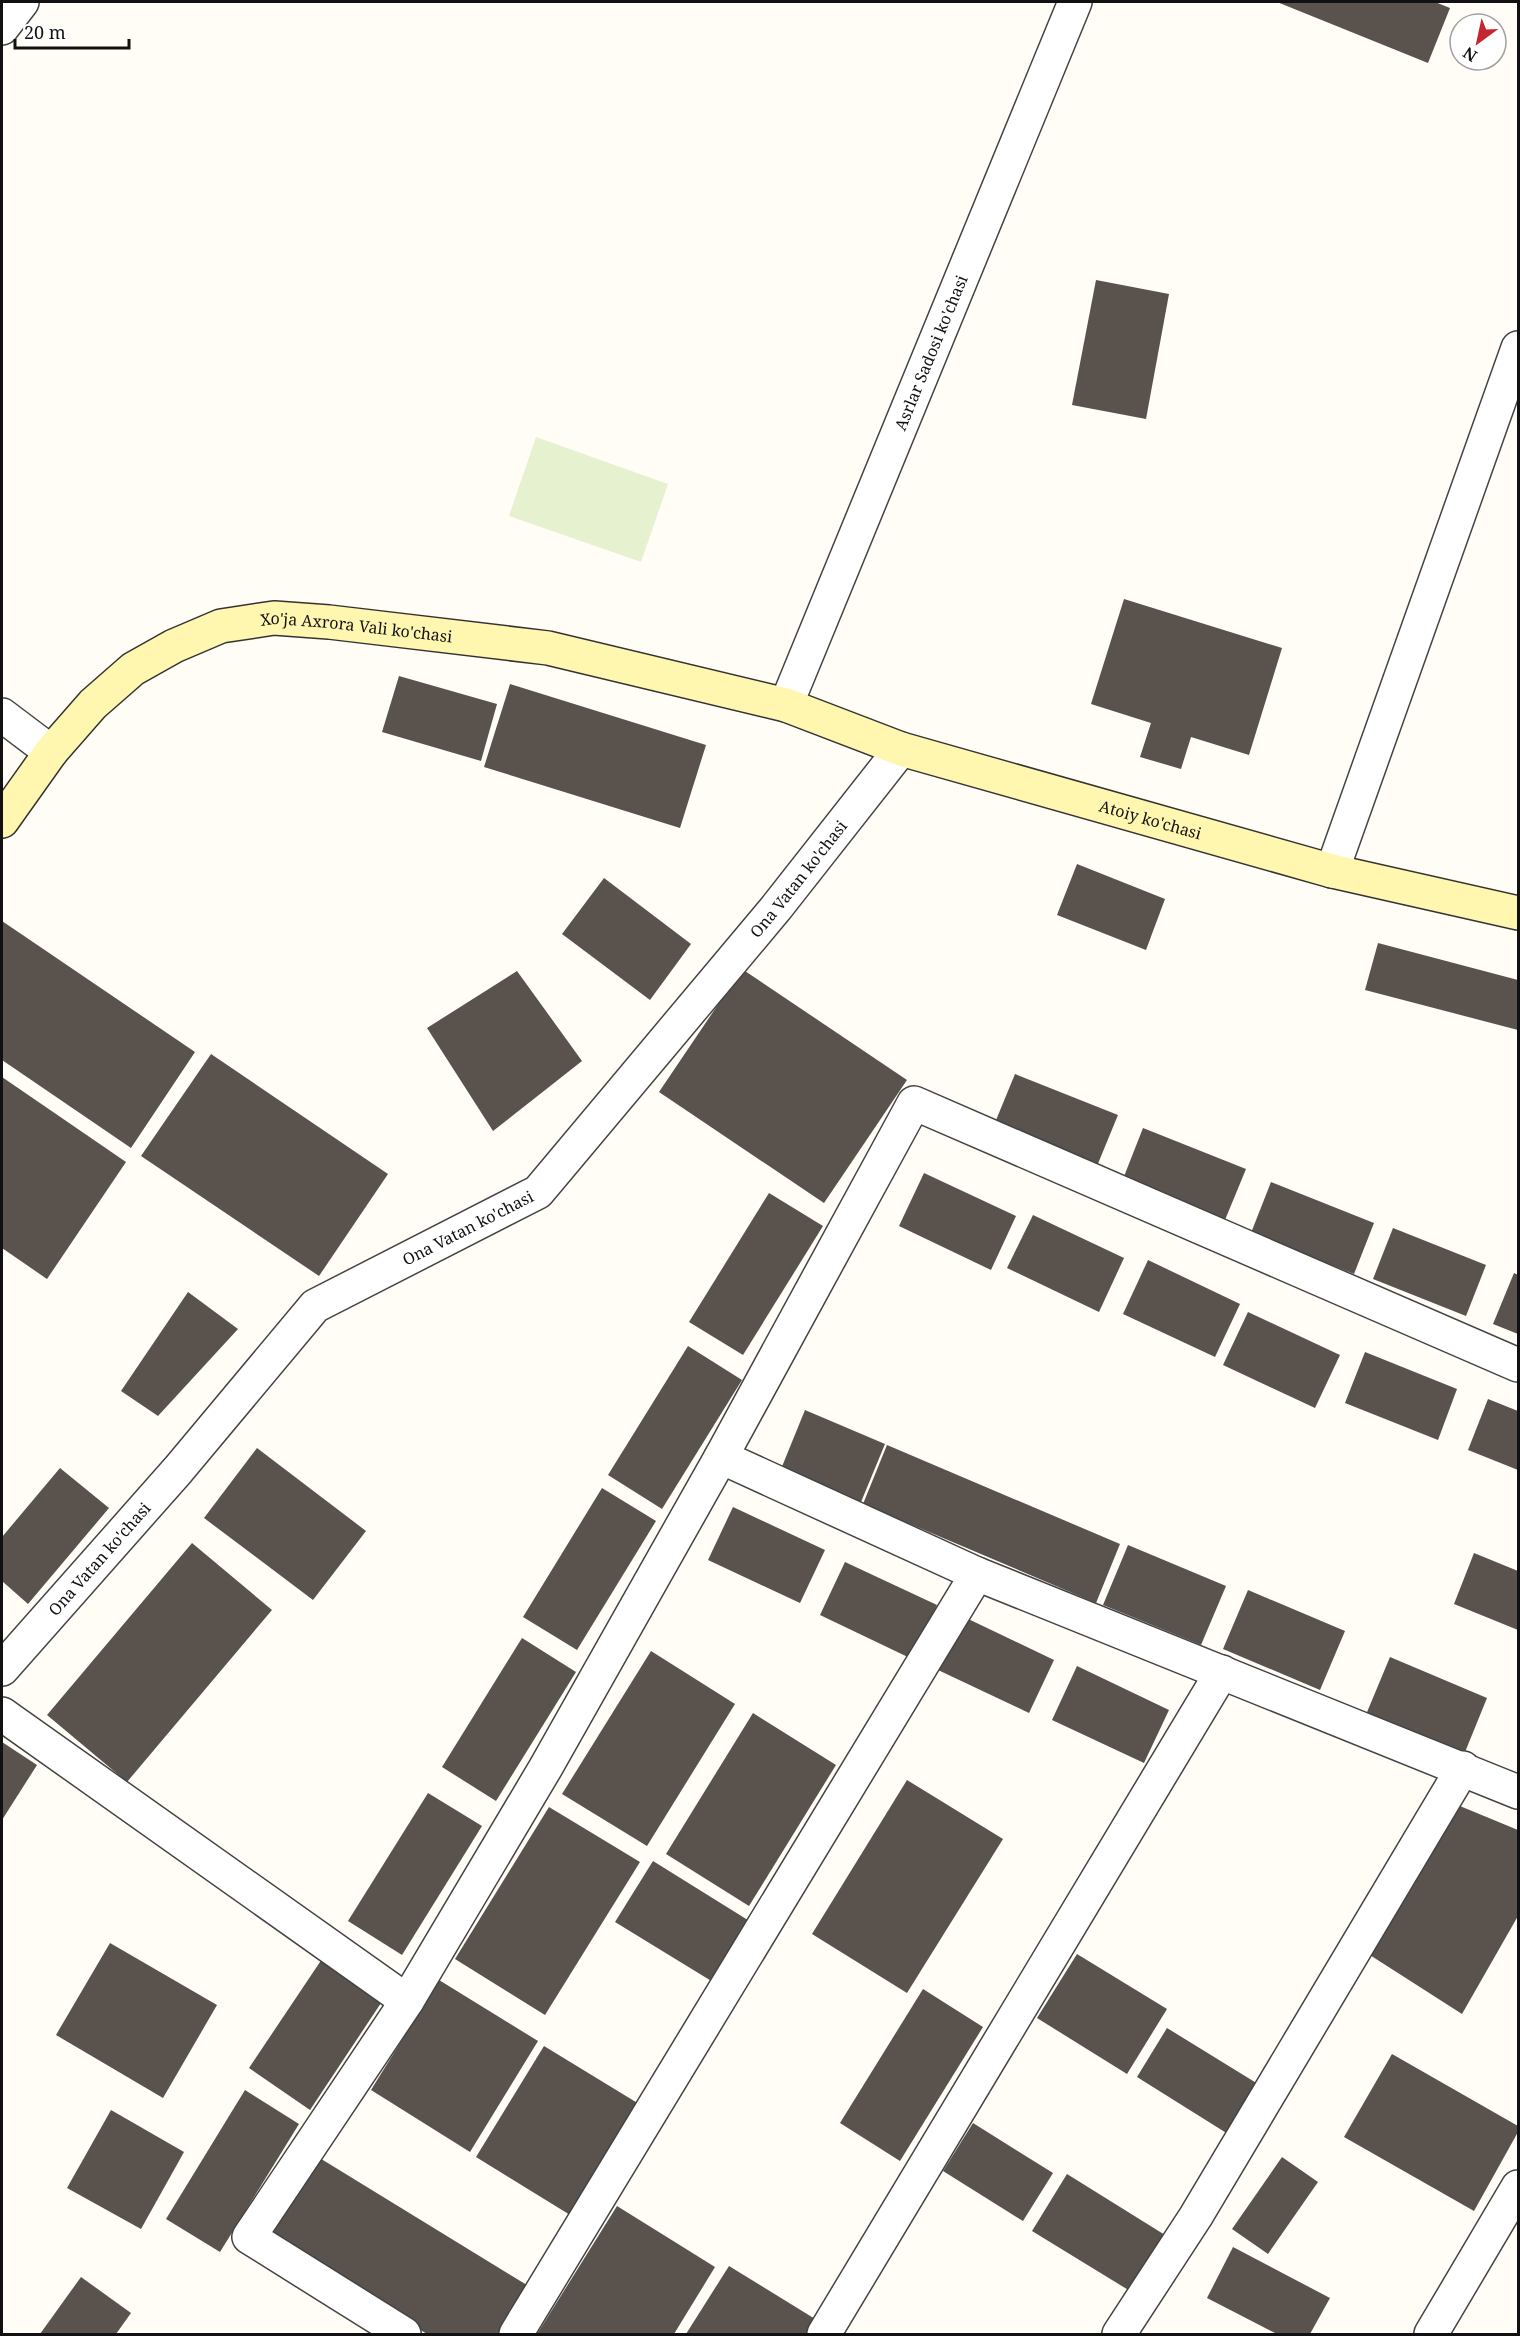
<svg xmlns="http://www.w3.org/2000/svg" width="1520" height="2336" viewBox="0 0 1520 2336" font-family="'Noto Serif',serif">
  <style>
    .pitch { fill: #e6f2cf }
    .building { fill: #5a524d }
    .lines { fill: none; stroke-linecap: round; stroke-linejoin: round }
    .street-casing { stroke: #444; stroke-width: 36 }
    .secondary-casing { stroke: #333; stroke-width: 36 }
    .street { stroke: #fff; stroke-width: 33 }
    .secondary { stroke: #fff6b0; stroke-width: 33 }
    .labels { text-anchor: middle; stroke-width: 6; stroke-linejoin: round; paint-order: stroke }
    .street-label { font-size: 16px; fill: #111; stroke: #fff }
  </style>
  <rect width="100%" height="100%" fill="#fffdf5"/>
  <polygon class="pitch" points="536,437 668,484 641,562 509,516"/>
  <g class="building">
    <polygon points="1277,2 1435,2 1450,8 1428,63"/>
    <polygon points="1096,280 1169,294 1146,419 1072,405"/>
    <polygon points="1124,599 1282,648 1249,755 1191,737 1181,769 1140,757 1151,723 1091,704"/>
    <polygon points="399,676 497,704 481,761 382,732"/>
    <polygon points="510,684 706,745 680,828 484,767"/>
    <polygon points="1077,864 1165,899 1146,950 1057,915"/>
    <polygon points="604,878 691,944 650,1000 562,934"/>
    <polygon points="2,921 195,1052 131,1148 2,1060"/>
    <polygon points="1378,943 1518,980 1518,1030 1365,990"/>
    <polygon points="742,969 907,1080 824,1203 659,1092"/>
    <polygon points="517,971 582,1061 493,1131 427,1028"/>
    <polygon points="211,1054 388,1174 319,1276 141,1156"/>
    <polygon points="1015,1074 1118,1115 1097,1166 994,1125"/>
    <polygon points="2,1077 126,1162 47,1279 2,1248"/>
    <polygon points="1143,1128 1246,1169 1225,1220 1123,1179"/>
    <polygon points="924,1173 1016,1216 991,1270 899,1226"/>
    <polygon points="1271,1182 1374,1223 1354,1274 1251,1233"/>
    <polygon points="769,1193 823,1226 743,1355 689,1322"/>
    <polygon points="1033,1215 1124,1258 1099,1312 1007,1268"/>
    <polygon points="1393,1228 1486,1265 1466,1316 1373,1279"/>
    <polygon points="1148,1260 1240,1304 1215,1357 1123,1314"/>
    <polygon points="1514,1273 1518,1275 1518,1334 1493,1324"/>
    <polygon points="188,1292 238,1329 158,1416 121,1391"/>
    <polygon points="1248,1312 1340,1355 1315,1408 1223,1365"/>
    <polygon points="688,1346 742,1380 662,1509 608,1475"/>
    <polygon points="1365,1352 1457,1389 1438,1440 1345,1403"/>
    <polygon points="1488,1399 1518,1411 1518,1470 1468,1450"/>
    <polygon points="805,1410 885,1444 861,1502 781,1469"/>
    <polygon points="887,1445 1120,1544 1096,1603 863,1504"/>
    <polygon points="257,1448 366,1531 313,1600 204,1518"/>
    <polygon points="60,1468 109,1508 28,1604 2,1581 2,1537"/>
    <polygon points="602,1488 656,1521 577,1650 523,1617"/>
    <polygon points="733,1507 825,1550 800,1603 708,1560"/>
    <polygon points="192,1543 272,1610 127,1782 47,1715"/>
    <polygon points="1128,1545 1226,1586 1201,1645 1103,1605"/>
    <polygon points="1474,1553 1518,1571 1518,1630 1454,1604"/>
    <polygon points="845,1562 937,1605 912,1659 820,1615"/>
    <polygon points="1248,1590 1345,1631 1320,1690 1223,1649"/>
    <polygon points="962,1616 1054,1660 1029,1713 938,1670"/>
    <polygon points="522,1638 576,1672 496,1801 442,1767"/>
    <polygon points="651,1651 735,1704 647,1846 562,1794"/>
    <polygon points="1390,1657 1487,1698 1463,1757 1365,1717"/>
    <polygon points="1077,1666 1169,1710 1144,1763 1052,1720"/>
    <polygon points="753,1713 836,1765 749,1906 666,1854"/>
    <polygon points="2,1742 37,1765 2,1820"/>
    <polygon points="907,1780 1003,1839 907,1993 812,1934"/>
    <polygon points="428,1793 482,1826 402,1955 348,1921"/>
    <polygon points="1455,1804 1518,1830 1518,1916 1462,2014 1362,1950"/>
    <polygon points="549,1807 640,1862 545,2015 455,1959"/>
    <polygon points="653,1861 751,1922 713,1982 615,1922"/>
    <polygon points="110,1943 217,2005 163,2098 56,2035"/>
    <polygon points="326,1953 387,1994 310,2110 249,2068"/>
    <polygon points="1077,1954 1167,2009 1127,2074 1037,2018"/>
    <polygon points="439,1980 538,2041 470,2152 371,2090"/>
    <polygon points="923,1989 983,2027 900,2161 840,2123"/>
    <polygon points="1167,2028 1258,2084 1228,2134 1137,2077"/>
    <polygon points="544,2046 644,2107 575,2218 476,2157"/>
    <polygon points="1392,2054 1518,2126 1518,2132 1474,2211 1344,2137"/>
    <polygon points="245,2090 299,2124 220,2252 166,2219"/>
    <polygon points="111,2110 184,2152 141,2229 67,2188"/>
    <polygon points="973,2123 1053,2173 1023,2221 943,2171"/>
    <polygon points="318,2157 535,2290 507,2334 427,2334 269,2237"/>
    <polygon points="1282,2157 1318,2182 1268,2254 1232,2229"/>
    <polygon points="1067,2174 1165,2235 1130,2291 1032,2231"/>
    <polygon points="617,2206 715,2267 674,2334 537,2334"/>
    <polygon points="1233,2247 1330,2298 1310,2334 1277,2334 1207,2298"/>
    <polygon points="729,2266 820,2322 813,2334 686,2334"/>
    <polygon points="81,2277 131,2313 116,2334 40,2334"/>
  </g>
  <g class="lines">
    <defs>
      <g id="street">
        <polyline points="2,28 22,2"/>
        <path id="s1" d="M786,705L1075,2"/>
        <polyline points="2,715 51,752"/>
        <polyline points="1332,871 1518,348"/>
        <polyline points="721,1457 977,1574 1518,1792"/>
        <path id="s2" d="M2,1669L178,1470L315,1306L538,1192L776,908L901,749"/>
        <polyline points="2,1714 407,2001"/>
        <polyline points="404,2334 249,2237 407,2001 546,1767 721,1457 914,1103 1518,1365"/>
        <polyline points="516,2334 977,1574"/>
        <polyline points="824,2334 1222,1672"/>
        <polyline points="1119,2334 1196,2216 1463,1768"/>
        <polyline points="1431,2334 1518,2187"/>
      </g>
      <g id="secondary">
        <path id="s3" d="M2,821L51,752L93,704L133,669L174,646L221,626L274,618L329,622L548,648L786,705L901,749L1332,871L1518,913"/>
      </g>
    </defs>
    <use href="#street" class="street-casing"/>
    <use href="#secondary" class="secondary-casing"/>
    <use href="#street" class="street"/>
    <use href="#secondary" class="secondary"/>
  </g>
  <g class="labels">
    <g class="street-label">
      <text dy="6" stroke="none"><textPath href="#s1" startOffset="381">Asrlar Sadosi ko'chasi</textPath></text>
      <text dy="6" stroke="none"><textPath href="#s3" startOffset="436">Xo'ja Axrora Vali ko'chasi</textPath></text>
      <text dy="6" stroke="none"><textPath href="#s3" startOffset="1256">Atoiy ko'chasi</textPath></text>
      <text dy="6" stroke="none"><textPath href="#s2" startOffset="1137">Ona Vatan ko'chasi</textPath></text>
      <text dy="6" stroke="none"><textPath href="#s2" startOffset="651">Ona Vatan ko'chasi</textPath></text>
      <text dy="6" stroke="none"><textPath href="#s2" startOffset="147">Ona Vatan ko'chasi</textPath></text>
    </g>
  </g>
  <rect width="1520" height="2336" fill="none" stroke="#111111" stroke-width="6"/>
  <g transform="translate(1478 42) rotate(213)"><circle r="28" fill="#ffffff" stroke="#a0a0a0" stroke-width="1.5"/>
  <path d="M0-4.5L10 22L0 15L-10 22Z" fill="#c4262e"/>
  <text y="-9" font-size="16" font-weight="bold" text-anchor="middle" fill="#111111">N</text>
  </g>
  <path d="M15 39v9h114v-9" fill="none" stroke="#111111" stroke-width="3"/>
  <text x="24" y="39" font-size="18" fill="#111111" stroke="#ffffff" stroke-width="4.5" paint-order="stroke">20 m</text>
</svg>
